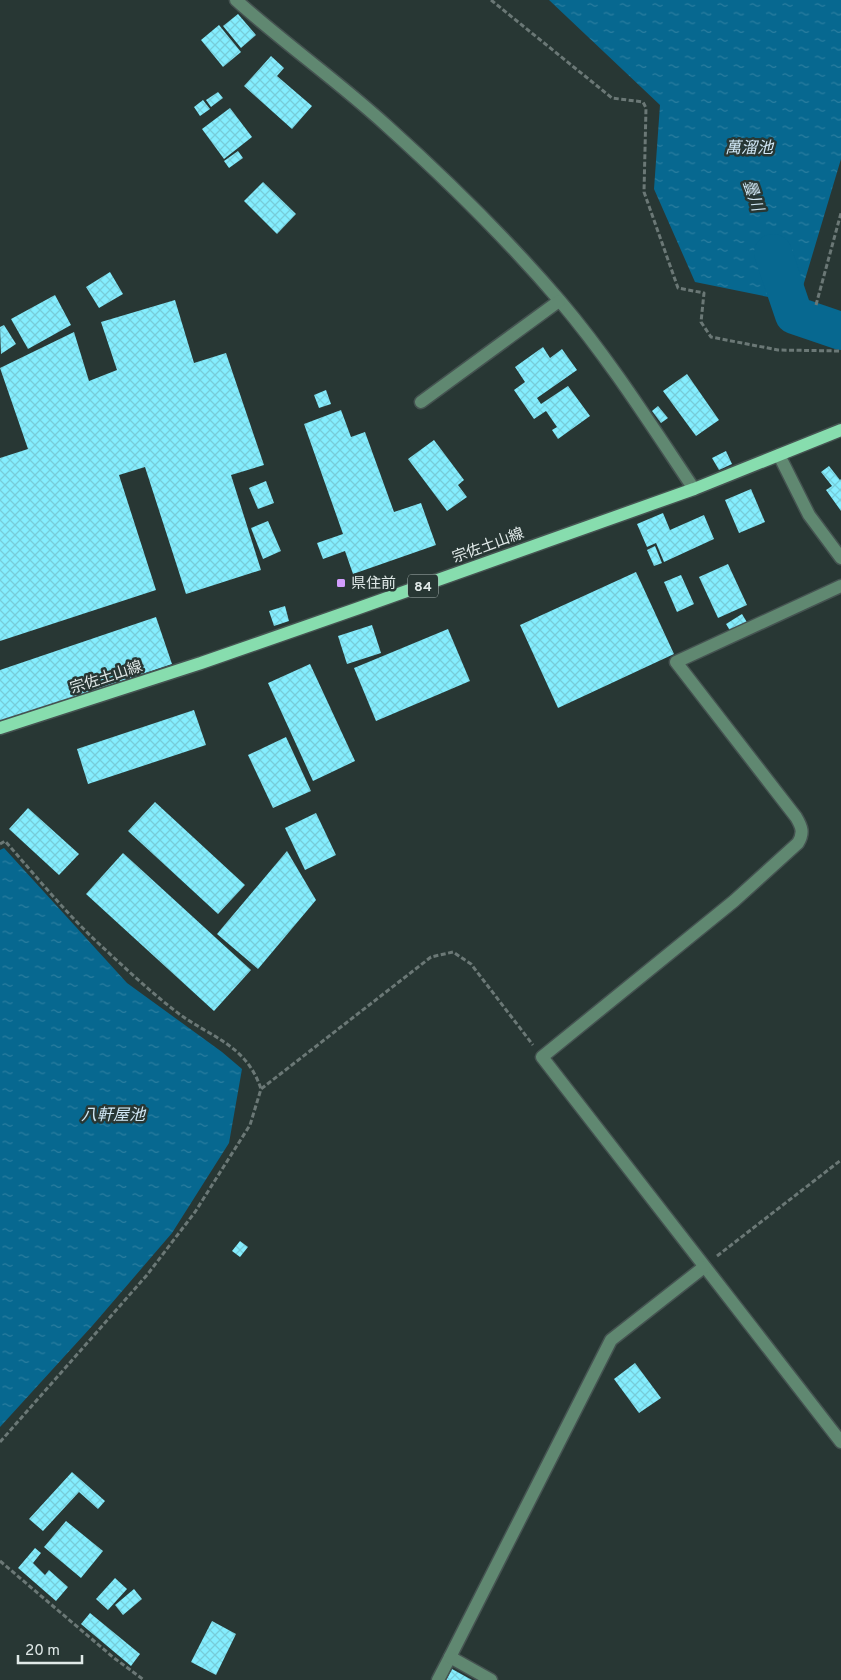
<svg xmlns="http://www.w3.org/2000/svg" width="841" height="1680" viewBox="0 0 841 1680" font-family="Overpass,'Noto Sans JP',sans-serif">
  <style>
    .water { fill: url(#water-ripples) }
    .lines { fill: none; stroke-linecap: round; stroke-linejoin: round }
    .river { stroke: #076890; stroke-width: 38 }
    .building { fill: url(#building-cross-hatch) }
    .minor-casing { stroke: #455351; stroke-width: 15 }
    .major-casing { stroke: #455351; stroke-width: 15 }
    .path { stroke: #6b7876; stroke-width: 3; stroke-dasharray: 5 2.5; stroke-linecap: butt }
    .minor { stroke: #608871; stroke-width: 12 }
    .major { stroke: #87ddae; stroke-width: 12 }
    .poi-dot { fill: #d29dfd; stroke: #283734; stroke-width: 2 }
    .labels { text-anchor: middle; stroke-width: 5; stroke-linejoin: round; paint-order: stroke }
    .shield { fill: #283734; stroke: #a9b4b2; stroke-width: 1 }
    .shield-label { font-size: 14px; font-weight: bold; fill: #e0e9e8 }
    .street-label { font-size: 15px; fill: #e0e9e8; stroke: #283734 }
    .poi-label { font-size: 15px; fill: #e0e9e8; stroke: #283734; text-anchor: start }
    .water-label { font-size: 16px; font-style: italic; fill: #d1e8f6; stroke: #283734 }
  </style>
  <defs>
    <pattern id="water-ripples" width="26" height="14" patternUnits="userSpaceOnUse" patternTransform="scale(1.25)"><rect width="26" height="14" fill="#076890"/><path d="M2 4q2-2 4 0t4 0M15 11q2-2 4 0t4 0" fill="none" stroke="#2b7ea0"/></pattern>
    <pattern id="building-cross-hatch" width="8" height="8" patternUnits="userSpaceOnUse" patternTransform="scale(1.25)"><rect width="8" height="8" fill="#84edfe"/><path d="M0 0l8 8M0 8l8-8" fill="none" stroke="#77ccd9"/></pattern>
  </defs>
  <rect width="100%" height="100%" fill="#283734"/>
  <g class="water">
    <polygon points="549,0 841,0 841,159 798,303 695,282 654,189 660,105"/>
    <polygon points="4,848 127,983 222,1052 242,1069 229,1143 172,1233 93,1325 0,1427 0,850"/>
  </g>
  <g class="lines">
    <polyline class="river" points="773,253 794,315 841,331"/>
  </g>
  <g class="building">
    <polygon points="238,14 256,35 241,48 223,26"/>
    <polygon points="219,25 241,52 223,67 201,40"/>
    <polygon points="271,56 284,68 277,76 312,106 292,129 244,86"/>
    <polygon points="218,92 223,98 211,107 206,100"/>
    <polygon points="203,100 210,109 200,116 194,107"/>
    <polygon points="230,108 252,137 224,159 202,129"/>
    <polygon points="238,151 243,158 229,168 224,161"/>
    <polygon points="263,182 296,214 277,234 244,201"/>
    <polygon points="110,272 123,294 99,308 86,287"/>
    <polygon points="55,295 71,325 28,349 11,319"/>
    <polygon points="175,300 194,363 226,353 264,465 231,475 261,570 186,594 145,467 119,475 156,590 0,641 0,458 28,449 0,368 74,332 89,381 117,370 101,322"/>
    <polygon points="4,325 16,344 1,354 0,327"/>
    <polygon points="543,347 550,358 562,349 577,370 537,398 541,404 568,386 590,416 558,439 552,430 557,427 546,411 534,419 514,390 525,382 515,367"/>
    <polygon points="687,374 719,420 696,436 663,391"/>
    <polygon points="326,390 331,404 319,408 314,395"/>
    <polygon points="658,406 668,418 661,423 652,411"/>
    <polygon points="341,410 351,437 365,432 394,512 421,503 436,545 353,574 345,551 323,559 317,543 343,534 304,424"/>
    <polygon points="434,440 464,480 458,485 467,497 447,511 408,459"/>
    <polygon points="726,451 732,464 719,470 712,458"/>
    <polygon points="829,466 840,480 841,479 841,511 826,490 832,486 821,472"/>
    <polygon points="266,481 274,503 258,509 249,488"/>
    <polygon points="751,489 765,522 739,533 725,500"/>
    <polygon points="663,513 670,530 704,515 714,539 664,562 656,543 647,547 637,524"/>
    <polygon points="268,521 281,551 263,559 251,528"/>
    <polygon points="655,546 662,563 654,566 647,550"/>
    <polygon points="728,564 747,605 718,618 699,577"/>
    <polygon points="636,572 674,654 558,708 520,625"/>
    <polygon points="681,575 694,604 677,612 664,582"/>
    <polygon points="285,606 289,621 274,626 269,611"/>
    <polygon points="742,614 748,624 732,634 726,624"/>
    <polygon points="156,617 172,664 0,722 0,670"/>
    <polygon points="372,625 381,653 347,664 338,636"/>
    <polygon points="448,629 470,681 376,721 354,668"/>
    <polygon points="310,664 355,761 313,781 268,683"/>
    <polygon points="194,710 206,745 88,784 77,749"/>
    <polygon points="286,737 311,791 273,808 248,755"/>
    <polygon points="155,802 245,885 218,914 128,831"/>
    <polygon points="28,808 79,854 59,875 9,829"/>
    <polygon points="316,813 336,855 305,870 285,828"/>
    <polygon points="287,851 316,900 258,969 217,934"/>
    <polygon points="123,853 251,970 214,1011 86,894"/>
    <polygon points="240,1241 248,1247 240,1257 232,1251"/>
    <polygon points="635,1363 661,1398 639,1413 614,1379"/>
    <polygon points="72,1472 105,1501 98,1509 79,1492 43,1531 29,1519"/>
    <polygon points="66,1521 103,1551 81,1578 44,1547"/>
    <polygon points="35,1548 41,1553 33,1563 45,1575 49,1570 68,1587 56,1601 18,1568"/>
    <polygon points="115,1578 127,1589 108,1610 96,1599"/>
    <polygon points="134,1589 142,1599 123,1615 115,1605"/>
    <polygon points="90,1613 140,1654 131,1666 81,1624"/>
    <polygon points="212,1621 236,1634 216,1675 191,1662"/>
    <polygon points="452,1669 472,1680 446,1680"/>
  </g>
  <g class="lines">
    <defs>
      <g id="minor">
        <path d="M236,0C285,44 339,82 387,126C448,181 507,239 560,301C610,360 651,425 694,489"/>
        <polyline points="421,402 559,301"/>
        <polyline points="779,455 809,515 841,558"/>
        <path d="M841,586L676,662L796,817C802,827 804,833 798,843L734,901L542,1057L841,1442"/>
        <polyline points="438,1680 450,1657"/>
        <polyline points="491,1680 450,1657 611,1340 704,1267"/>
      </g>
      <polyline id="major" points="0,728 201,663 356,609 694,489 841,430"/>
    </defs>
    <use href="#minor" class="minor-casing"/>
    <use href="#major" class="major-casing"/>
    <g class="path">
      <polyline points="491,0 612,98 643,102 646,108 644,192 678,288 704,293 701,322 711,337 778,350 841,351"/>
      <polyline points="816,305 841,213"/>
      <path d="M0,844L5,841C35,875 64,911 97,942C122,965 147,989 174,1010C208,1037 246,1043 261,1089"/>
      <polyline points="717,1256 841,1160"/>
      <polyline points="0,1442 147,1275 195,1212 250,1125 261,1089 431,957 453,952 471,964 533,1045"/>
      <polyline points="0,1561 114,1658 144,1680"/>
    </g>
    <use href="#minor" class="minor"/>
    <use href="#major" class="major"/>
  </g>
  <rect class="poi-dot" x="336" y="578" width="10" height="10" rx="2.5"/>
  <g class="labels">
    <rect class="shield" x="408" y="574.5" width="30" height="23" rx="4"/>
    <g class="shield-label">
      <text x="423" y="591">84</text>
    </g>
    <g class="street-label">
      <text transform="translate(488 545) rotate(-20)" y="5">宗佐土山線</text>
      <text transform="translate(106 677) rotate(-18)" y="5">宗佐土山線</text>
    </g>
    <g class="poi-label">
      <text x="351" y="588">県住前</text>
    </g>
    <g class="water-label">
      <text x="749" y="153">萬溜池</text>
      <text transform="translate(754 195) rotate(71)" y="6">曇川</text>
      <text x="113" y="1120">八軒屋池</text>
    </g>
  </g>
  <path d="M18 1655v8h64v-8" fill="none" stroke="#e0e9e8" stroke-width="2.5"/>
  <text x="25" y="1655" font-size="15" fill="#e0e9e8" stroke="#283734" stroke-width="4" paint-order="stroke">20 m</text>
</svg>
